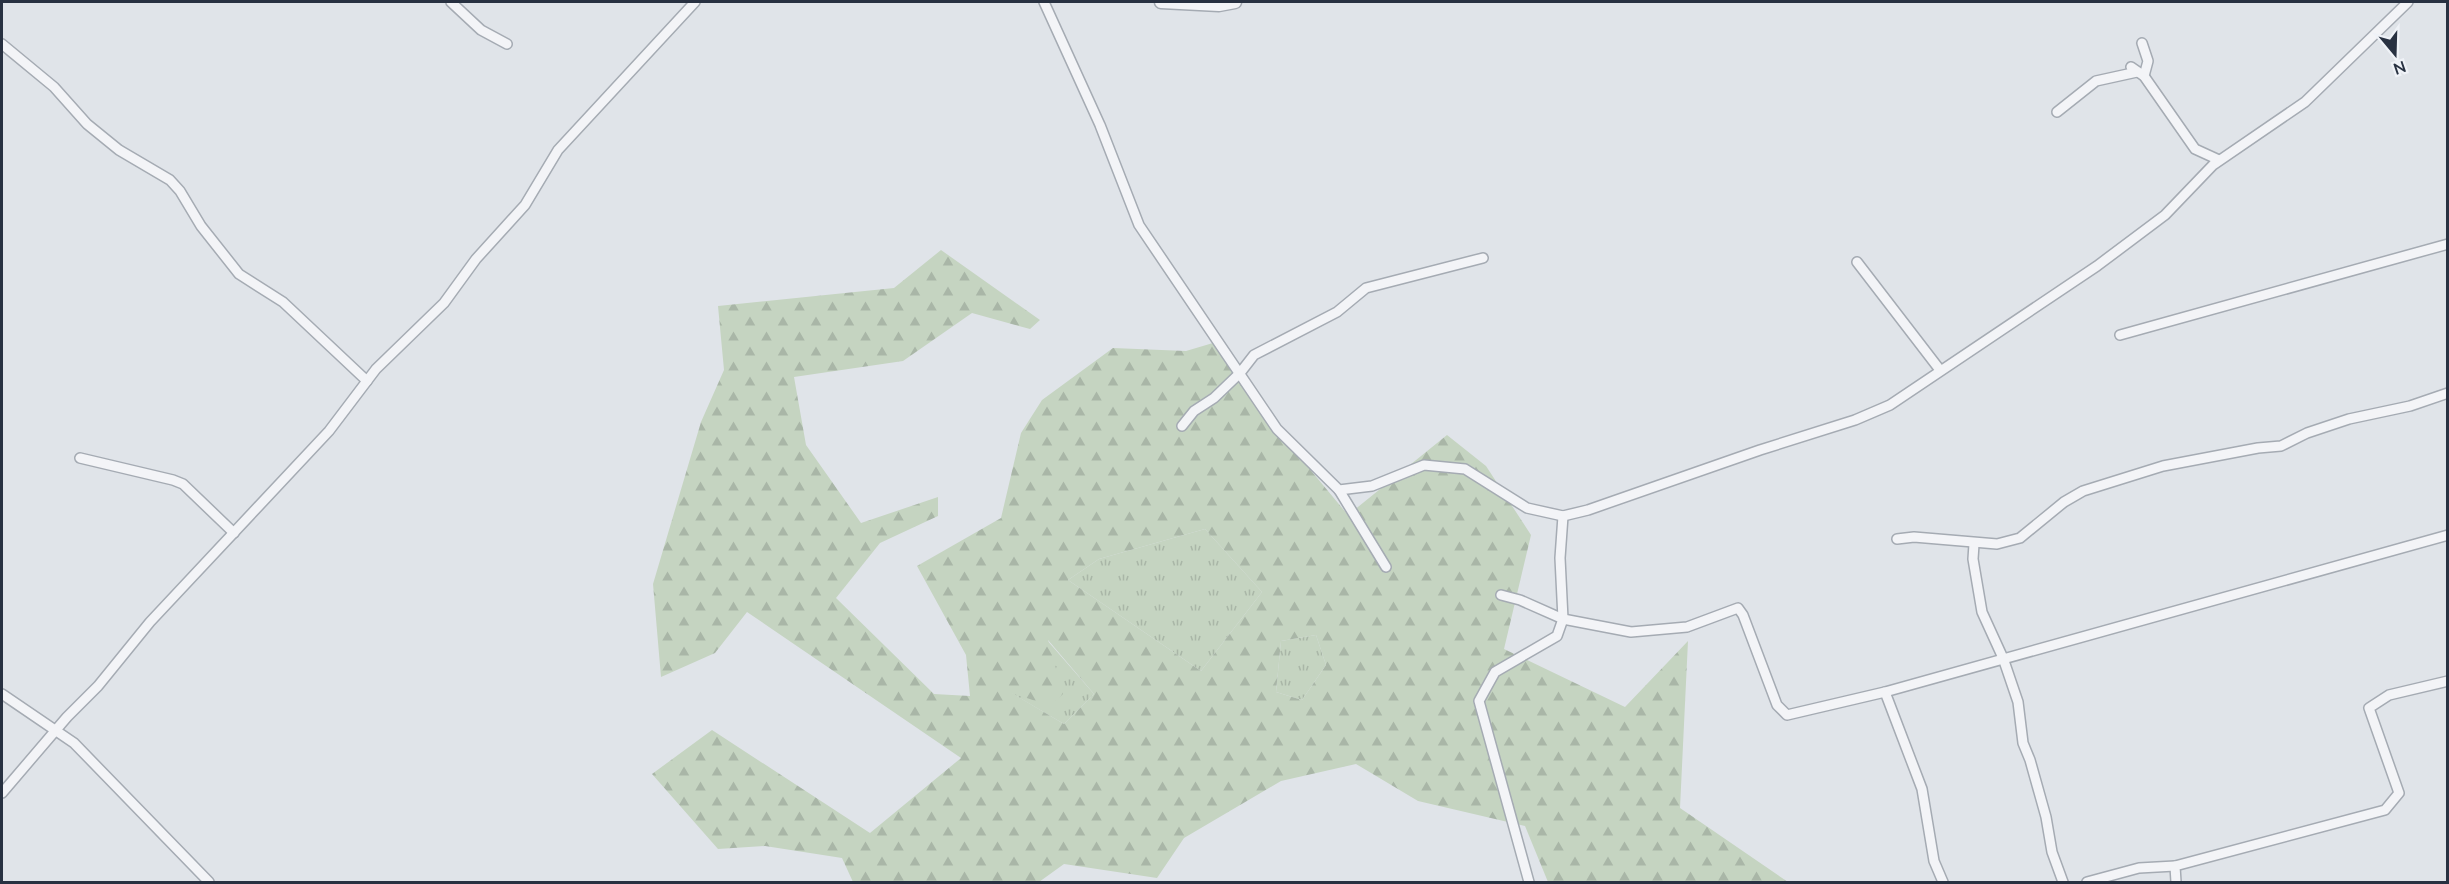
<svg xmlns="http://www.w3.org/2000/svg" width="2449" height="884" viewBox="0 0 2449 884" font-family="'Nunito Sans',sans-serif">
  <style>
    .grass { fill: url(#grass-tufts) }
    .forest { fill: url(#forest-firs); fill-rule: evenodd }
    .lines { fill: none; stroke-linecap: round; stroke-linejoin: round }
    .minor-casing { stroke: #a5abb3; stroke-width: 12 }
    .tertiary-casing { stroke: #a5abb3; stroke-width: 15 }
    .minor { stroke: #f3f4f7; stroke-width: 9 }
    .tertiary { stroke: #f3f4f7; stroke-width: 12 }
  </style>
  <defs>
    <pattern id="grass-tufts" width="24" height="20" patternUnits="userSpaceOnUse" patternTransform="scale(1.5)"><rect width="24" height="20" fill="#c5d4c1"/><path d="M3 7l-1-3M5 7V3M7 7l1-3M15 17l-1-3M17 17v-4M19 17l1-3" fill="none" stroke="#a9b6a7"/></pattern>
    <pattern id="forest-firs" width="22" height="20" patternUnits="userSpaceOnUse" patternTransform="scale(1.5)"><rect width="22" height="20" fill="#c5d4c1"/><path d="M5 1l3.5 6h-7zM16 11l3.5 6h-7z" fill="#a9b6a7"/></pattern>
  </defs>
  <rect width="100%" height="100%" fill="#e0e4e9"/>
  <g class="grass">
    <polygon points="1205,529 1262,592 1201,671 1068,580 1099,559"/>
    <polygon points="1316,635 1326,665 1302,700 1276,692 1281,641"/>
    <polygon points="1046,639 1094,694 1064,724 1008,691"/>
  </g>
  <path class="forest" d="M941,250L1040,320L1030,329L972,313L903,361L794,377L806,445L861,523L938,497V516L880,543L836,598L934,694L970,696L966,655L917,566L1001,518L1021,433L1042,400L1113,348L1186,351L1223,340L1278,423L1293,449L1348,515L1447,435L1486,466L1531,535L1504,649L1625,707L1688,641L1680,808L1788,882H1548L1525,826L1418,801L1356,764L1281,781L1184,838L1157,878L1064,864L1039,882H853L842,858L765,846L718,849L652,774L712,730L870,833L961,758L747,612L715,653L661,677L653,584L701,422L724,370L718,306L894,288ZM1205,529L1262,592L1201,671L1068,580L1099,559ZM1316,635L1326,665L1302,700L1276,692L1281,641ZM1048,640L1094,694L1064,724L1012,693L1050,706L1063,694Z"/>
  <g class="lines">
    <defs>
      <g id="minor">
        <polyline points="451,2 481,30 507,44"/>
        <polyline points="1044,2 1100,125 1139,225 1277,429 1339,490 1372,486 1424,465 1465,469 1527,508 1563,516"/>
        <polyline points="2142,43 2148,61 2144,76"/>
        <polyline points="2,44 54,87 87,124 119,150 170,180 180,191 201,226 239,274 283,302 367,381"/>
        <polyline points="2131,67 2144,76 2195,149 2219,160"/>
        <polyline points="2057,112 2096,81 2137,72"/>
        <polyline points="1857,262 1940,370"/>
        <polyline points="2120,335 2448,244"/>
        <polyline points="1182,426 1194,411 1214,398 1240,373 1254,355 1337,312 1366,288 1483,258"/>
        <polyline points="80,458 173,480 183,484 234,533"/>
        <polyline points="1339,490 1386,567"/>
        <polyline points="1897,539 1914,537 1997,544 2020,538 2064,502 2083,491 2163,466 2258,448 2281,446 2307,433 2349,419 2410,406 2448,393"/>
        <polyline points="1974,544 1973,559 1982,612 2003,658 2018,702 2023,743 2030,760 2046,817 2052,852 2063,882"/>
        <polyline points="1501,595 1520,600 1563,619 1631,632 1687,627 1738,608 1743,615 1777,705 1787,715 1885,692 2448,535"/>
        <polyline points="1885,692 1922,789 1934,861 1943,882"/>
        <polyline points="2,694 74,743 209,882"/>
        <polyline points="2,793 67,717 98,686 150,622 329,431 376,369 444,303 476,259 525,205 558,150 695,2"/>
        <polyline points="1529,882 1479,701 1495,672 1557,636 1563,619 1560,558 1563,516 1588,510 1760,450 1855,420 1890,405 2097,266 2165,215 2213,165 2305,102 2408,2"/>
        <polyline points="2087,882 2139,868 2175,866"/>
        <polyline points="2176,882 2175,866 2385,810 2399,793 2369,708 2389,695 2448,681"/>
      </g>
      <polyline id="tertiary" points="1161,2 1219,5 1235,2"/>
    </defs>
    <use href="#minor" class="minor-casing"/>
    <use href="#tertiary" class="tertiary-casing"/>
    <use href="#minor" class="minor"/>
    <use href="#tertiary" class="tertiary"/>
  </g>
  <rect width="2449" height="884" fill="none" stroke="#283141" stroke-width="6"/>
  <g transform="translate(2395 54) rotate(161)" stroke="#eff2f7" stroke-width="4.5" paint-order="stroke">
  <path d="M0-4.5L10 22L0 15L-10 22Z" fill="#283141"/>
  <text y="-9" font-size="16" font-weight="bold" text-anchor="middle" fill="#283141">N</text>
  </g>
</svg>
